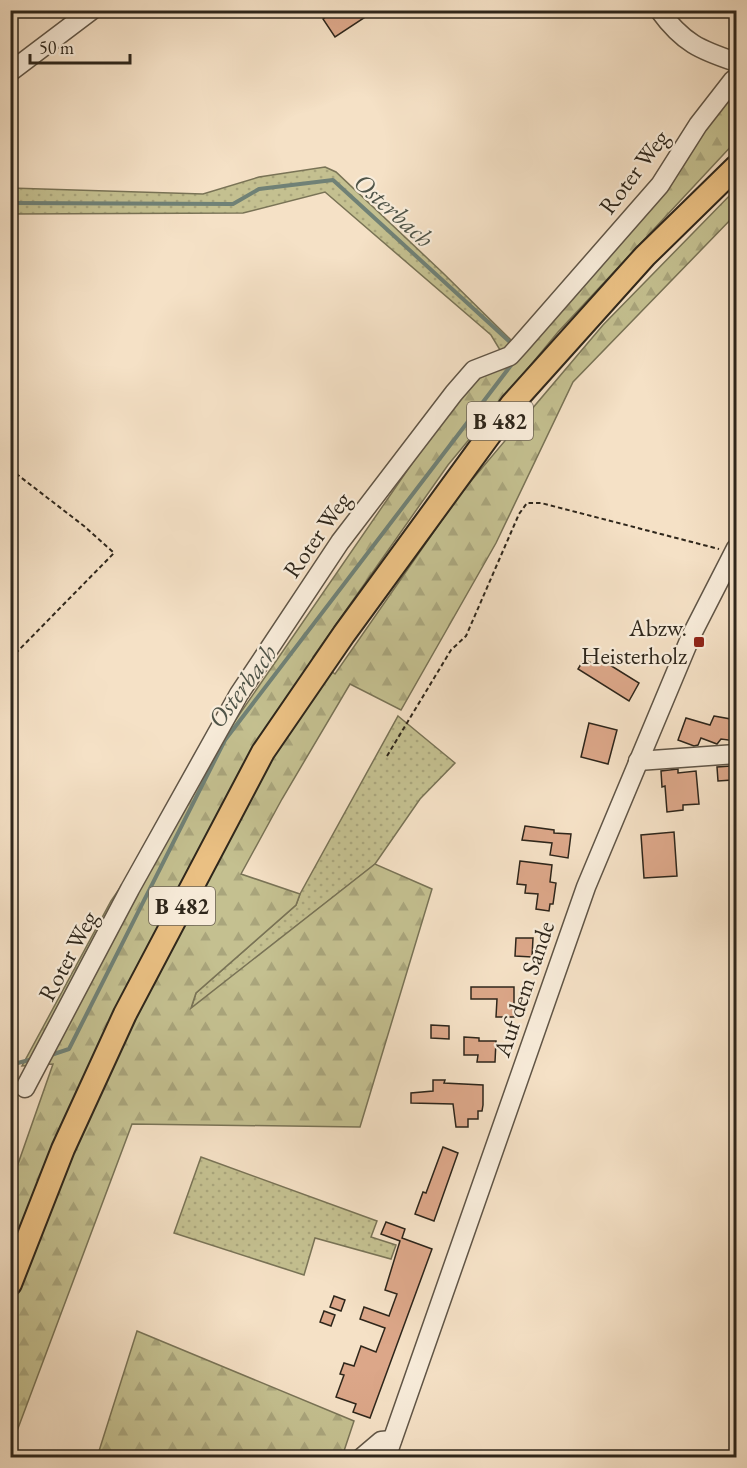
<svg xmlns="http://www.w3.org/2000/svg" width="747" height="1468" viewBox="0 0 747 1468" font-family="'EB Garamond',serif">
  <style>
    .grass { fill: url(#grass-dots); stroke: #797356; stroke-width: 1.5 }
    .forest { fill: url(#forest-firs); stroke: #797356; stroke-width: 1.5 }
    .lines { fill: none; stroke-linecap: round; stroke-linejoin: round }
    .stream { stroke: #708176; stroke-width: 4 }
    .building { fill: #dca789; stroke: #2e261b; stroke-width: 1.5 }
    .minor-casing { stroke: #605546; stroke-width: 21 }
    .major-casing { stroke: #2e261b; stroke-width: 26 }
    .path { stroke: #2e261b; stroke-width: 2; stroke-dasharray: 4.5 3; stroke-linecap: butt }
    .minor { stroke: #f8ecda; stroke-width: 18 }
    .major { stroke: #eac083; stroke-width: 22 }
    .poi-dot { fill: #8f2418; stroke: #f8ecda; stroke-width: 2 }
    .labels { text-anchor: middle; stroke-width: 4.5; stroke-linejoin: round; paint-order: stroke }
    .shield { fill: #f8ecda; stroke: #6b6154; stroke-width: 1.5 }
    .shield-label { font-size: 22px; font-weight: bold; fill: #2e261b }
    .street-label { font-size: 24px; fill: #2e261b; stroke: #f8ecda }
    .poi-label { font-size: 24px; fill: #2e261b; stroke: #f8ecda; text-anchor: end }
    .water-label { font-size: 26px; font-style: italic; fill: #4f5448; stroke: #f8ecda }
  </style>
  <defs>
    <pattern id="grass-dots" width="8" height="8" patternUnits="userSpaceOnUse" patternTransform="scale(1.5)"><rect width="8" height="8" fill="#c4c090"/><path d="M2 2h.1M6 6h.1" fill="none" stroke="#a9a57c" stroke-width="1.8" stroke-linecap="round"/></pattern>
    <pattern id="forest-firs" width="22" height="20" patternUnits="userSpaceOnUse" patternTransform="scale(1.5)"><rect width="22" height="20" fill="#c4c090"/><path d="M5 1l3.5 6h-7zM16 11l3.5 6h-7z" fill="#a9a57c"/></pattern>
  </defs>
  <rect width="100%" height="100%" fill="#f5e1c6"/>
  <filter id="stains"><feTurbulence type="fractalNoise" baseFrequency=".00333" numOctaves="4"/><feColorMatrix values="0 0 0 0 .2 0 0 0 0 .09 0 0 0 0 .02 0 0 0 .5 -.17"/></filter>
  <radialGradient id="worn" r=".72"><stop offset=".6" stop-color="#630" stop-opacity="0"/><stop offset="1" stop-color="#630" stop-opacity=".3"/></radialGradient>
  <g class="grass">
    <polygon points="325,167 336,172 443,273 521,350 506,360 491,335 325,192 243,213 11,214 11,188 203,194 259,177"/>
    <polygon points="398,716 455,763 420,799 375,864 191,1009 196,993 296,905 300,894"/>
    <polygon points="201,1157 377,1221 371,1237 396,1245 391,1259 315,1238 304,1275 174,1233"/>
  </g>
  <g class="forest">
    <polygon points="736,87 736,141 558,332 448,465 313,657 335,674 460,494 603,325 736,189 736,214 573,382 496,543 401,710 350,684 282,799 241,874 300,894 296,905 196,993 191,1008 375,864 432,889 360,1127 132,1124 11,1447 11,1184 53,1064 22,1066 111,901 466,385 506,360"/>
    <polygon points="137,1331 354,1421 342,1457 122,1458 99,1451"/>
  </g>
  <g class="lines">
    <g class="stream">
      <polyline points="10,203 233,204 259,189 333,180 511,343"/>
      <polyline points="48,1056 69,1049 225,740 512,364"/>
      <polyline points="10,1065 33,1059"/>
    </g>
  </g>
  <g class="building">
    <polygon points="336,10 376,10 335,37 323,19"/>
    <polygon points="597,657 639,683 629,701 578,669 584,659 593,664"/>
    <polygon points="714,716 736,720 736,741 721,739 717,744 701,738 698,745 694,746 678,740 686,718 710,725"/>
    <polygon points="589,723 617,730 608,764 581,757"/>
    <polygon points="731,766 732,780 718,781 717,767"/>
    <polygon points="678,769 678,773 696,771 699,804 683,805 683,810 667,812 665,786 662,787 661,771"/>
    <polygon points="525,826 554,830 554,833 571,834 568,858 550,855 552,843 522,840"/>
    <polygon points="674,832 677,876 644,878 641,835"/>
    <polygon points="520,861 552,865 550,882 556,883 553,904 550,904 549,911 536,909 538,894 525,893 526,885 517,884"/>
    <polygon points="516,938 533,938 532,957 515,956"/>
    <polygon points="471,987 514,987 514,1017 496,1017 497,999 471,999"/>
    <polygon points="431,1025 449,1026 449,1039 431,1038"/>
    <polygon points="464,1037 479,1038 479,1041 496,1041 495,1062 477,1062 478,1055 464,1055"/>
    <polygon points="433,1080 445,1080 444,1083 483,1085 483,1105 482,1111 478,1111 478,1119 468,1119 468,1127 456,1127 453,1104 411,1103 411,1093 433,1091"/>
    <polygon points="443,1147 458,1153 434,1221 415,1214 423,1192 426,1193"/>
    <polygon points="386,1222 405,1229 402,1238 432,1249 370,1418 353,1412 356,1404 336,1397 344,1375 340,1374 344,1363 354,1366 361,1346 376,1352 385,1328 360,1319 364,1307 389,1316 397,1294 385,1290 400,1241 381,1234"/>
    <polygon points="334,1296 345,1300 341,1311 330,1307"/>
    <polygon points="324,1311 335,1315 331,1326 320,1322"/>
  </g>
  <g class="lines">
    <defs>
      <g id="minor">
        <path d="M659,10C683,43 700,50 736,62"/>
        <polyline points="10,72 92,10"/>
        <polyline points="638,761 736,754"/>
        <polyline points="25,1088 130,889 239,694 340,542 454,393 474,370 510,356 520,345 660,185 698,125 733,80 736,79"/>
        <polyline points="361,1458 381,1441 392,1440"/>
        <polyline points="386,1458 586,887 691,636 736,548"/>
      </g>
      <polyline id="major" points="10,1284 63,1149 125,1014 263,752 344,634 512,404 645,256 736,167"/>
    </defs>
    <use href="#minor" class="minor-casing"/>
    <use href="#major" class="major-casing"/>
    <g class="path">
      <polyline points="10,469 84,526 114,553 10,659"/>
      <polyline points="387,756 451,650 466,636 519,514 527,503 541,503 719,549"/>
    </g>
    <use href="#minor" class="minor"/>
    <use href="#major" class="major"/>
  </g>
  <rect class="poi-dot" x="693" y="636" width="12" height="12" rx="3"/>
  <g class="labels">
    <g class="shield">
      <rect x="467" y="402" width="66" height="38" rx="4.5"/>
      <rect x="149" y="887" width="66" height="38" rx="4.5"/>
    </g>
    <g class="shield-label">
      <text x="500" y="429">B 482</text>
      <text x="182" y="914">B 482</text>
    </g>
    <g class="street-label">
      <text transform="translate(634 172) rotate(-53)" y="8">Roter Weg</text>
      <text transform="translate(317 535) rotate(-55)" y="8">Roter Weg</text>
      <text transform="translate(68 956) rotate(-62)" y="8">Roter Weg</text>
      <text transform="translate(524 989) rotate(-71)" y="8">Auf dem Sande</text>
    </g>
    <g class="poi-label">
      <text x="687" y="636">Abzw.<tspan x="687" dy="28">Heisterholz</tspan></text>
    </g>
    <g class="water-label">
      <text transform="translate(394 210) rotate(42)" y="9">Osterbach</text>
      <text transform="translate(242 686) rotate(-53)" y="9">Osterbach</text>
    </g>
  </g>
  <rect width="747" height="1468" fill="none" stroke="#f5e1c6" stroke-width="36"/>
  <rect x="12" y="12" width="723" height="1444" fill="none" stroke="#2e261b" stroke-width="3"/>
  <rect x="18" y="18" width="711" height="1432" fill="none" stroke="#2e261b" stroke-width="1.5"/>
  <path d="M30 54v9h100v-9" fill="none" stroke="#2e261b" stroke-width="3"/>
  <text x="39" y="54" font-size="18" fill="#2e261b" stroke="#f8ecda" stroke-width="4.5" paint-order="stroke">50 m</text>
  <rect width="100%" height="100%" filter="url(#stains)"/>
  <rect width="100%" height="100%" fill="url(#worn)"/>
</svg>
